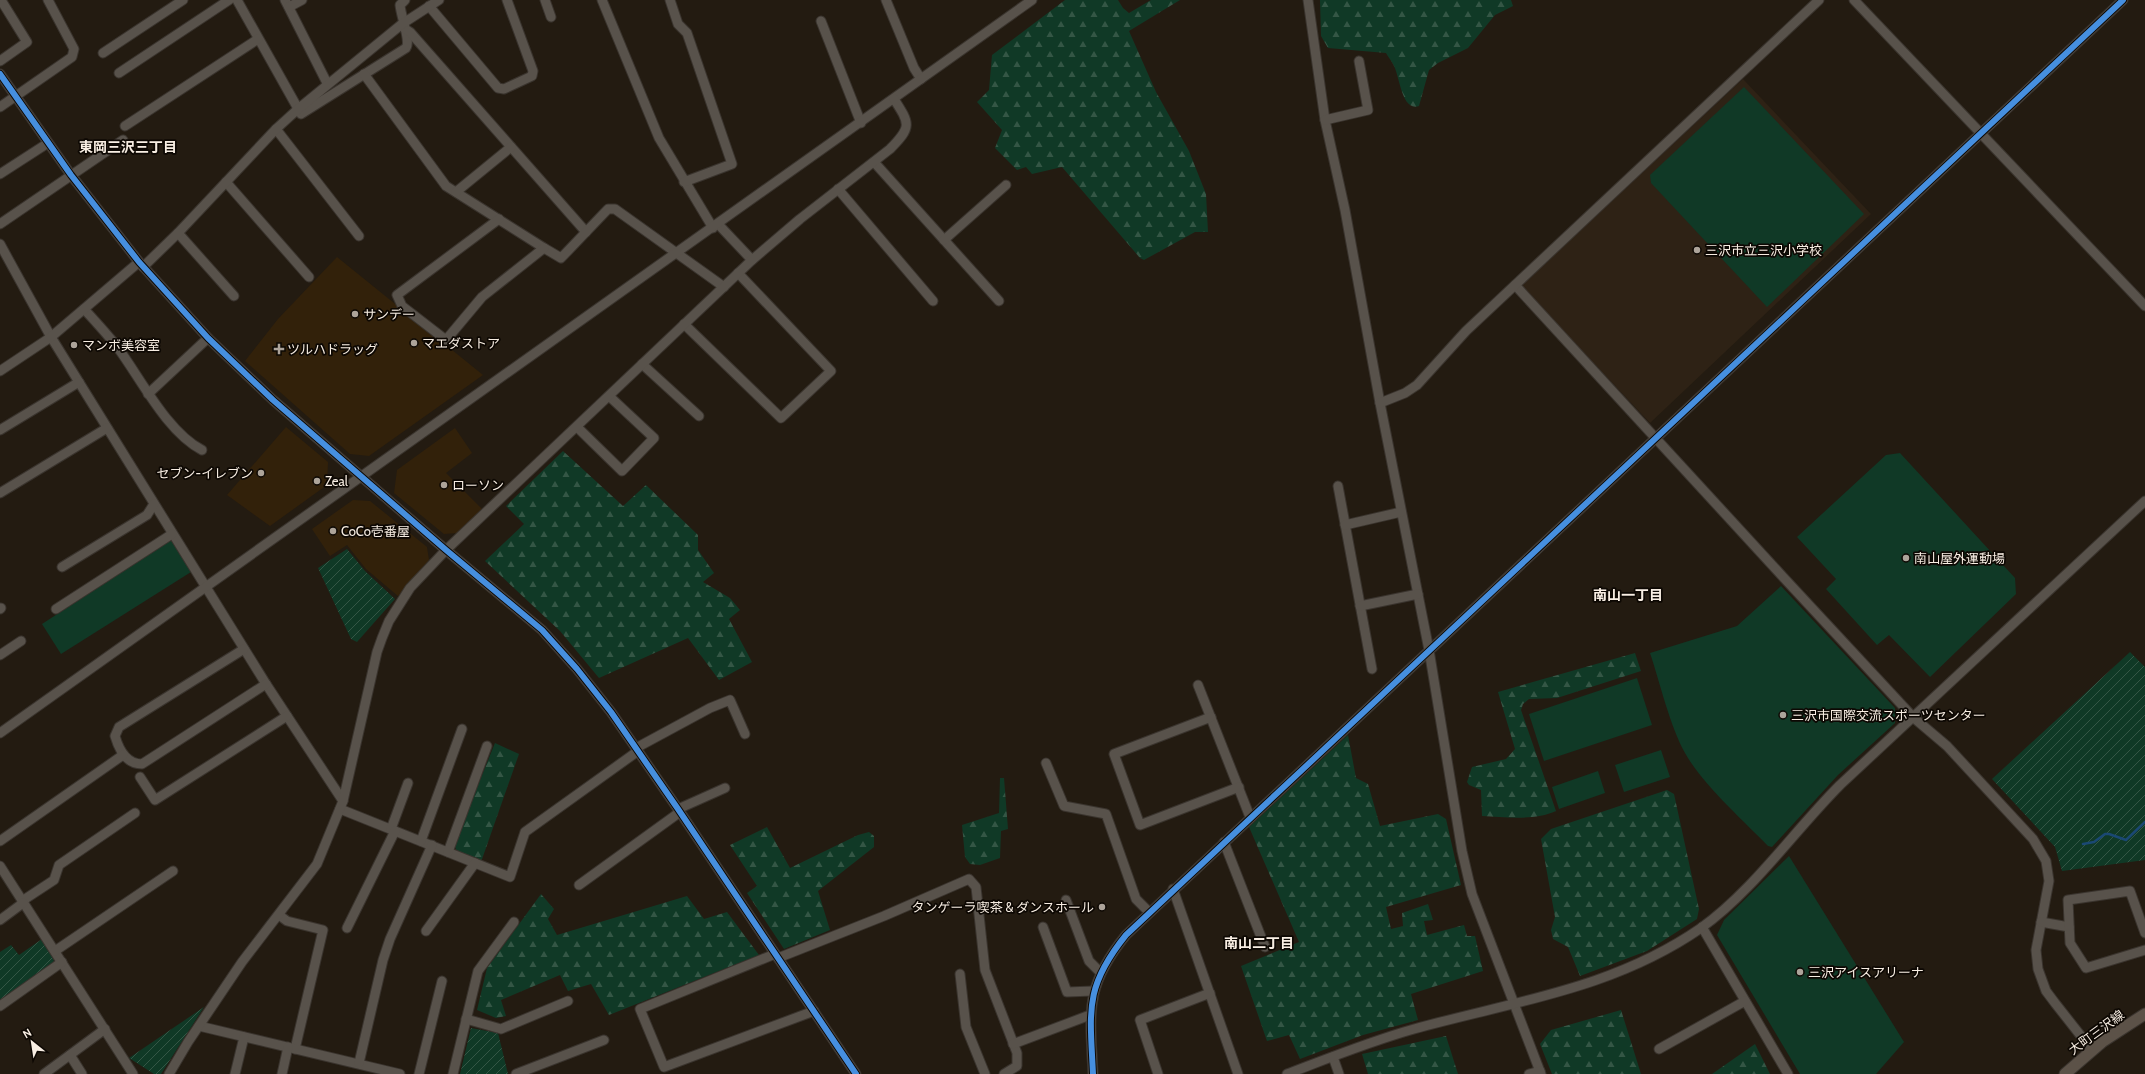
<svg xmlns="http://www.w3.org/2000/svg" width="2145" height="1074" viewBox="0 0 2145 1074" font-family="Cabin,'Noto Sans JP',sans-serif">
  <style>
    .built { fill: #32210a }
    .education { fill: #2e2215 }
    .grass { fill: #103926 }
    .forest { fill: url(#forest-firs) }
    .garden { fill: url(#garden-furrows) }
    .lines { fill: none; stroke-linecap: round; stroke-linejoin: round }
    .stream { stroke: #1a4873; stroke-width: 2.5 }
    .minor-casing { stroke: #3a342e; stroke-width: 11 }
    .major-casing { stroke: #3a342e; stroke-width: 13 }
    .minor { stroke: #58524b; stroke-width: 9 }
    .major { stroke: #5c5248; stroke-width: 11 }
    .cycleway-casing { stroke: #0d0803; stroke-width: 8 }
    .cycleway { stroke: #468fdf; stroke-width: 6 }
    .poi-dot { fill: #ada49a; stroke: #0d0803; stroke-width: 1.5 }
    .labels { text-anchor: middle; stroke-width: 3.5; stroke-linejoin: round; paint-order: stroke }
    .poi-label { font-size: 13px; fill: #f8eee3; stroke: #0d0803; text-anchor: start }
    .street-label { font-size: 13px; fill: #f8eee3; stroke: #0d0803 }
    .neighbourhood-label { font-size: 14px; font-weight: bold; fill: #f8eee3; stroke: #0d0803 }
  </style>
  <defs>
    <pattern id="forest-firs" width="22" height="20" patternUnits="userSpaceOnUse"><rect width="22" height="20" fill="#103926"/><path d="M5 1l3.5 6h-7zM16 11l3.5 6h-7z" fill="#345645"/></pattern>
    <pattern id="garden-furrows" width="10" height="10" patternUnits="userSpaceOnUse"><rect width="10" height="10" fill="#103926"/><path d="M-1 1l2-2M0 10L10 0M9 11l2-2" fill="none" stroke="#345645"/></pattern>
  </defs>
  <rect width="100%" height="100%" fill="#231b11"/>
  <g class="built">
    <polygon points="337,257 483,375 369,456 350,454 245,361 278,319"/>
    <polygon points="286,427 328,462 327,485 270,526 227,495"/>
    <polygon points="455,428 472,453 446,473 482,509 458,533 444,534 394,493 397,470"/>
    <polygon points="353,500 370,501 427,547 429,560 398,596 366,569 347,545 330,556 312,529"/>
  </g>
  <polygon class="education" points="1743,79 1871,214 1650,423 1521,286"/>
  <g class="grass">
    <polygon points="1744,87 1864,214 1767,307 1651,183 1650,175"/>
    <polygon points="1900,453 2015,578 2016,594 1930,677 1889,635 1877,645 1826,589 1836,579 1797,537 1886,455"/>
    <polygon points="171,540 191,572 61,654 42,624"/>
    <path d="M1781,586L1895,708V723L1838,775L1772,847L1768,846C1742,819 1703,785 1685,753C1670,726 1660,683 1650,653L1737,626Z"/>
    <polygon points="1637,678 1652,725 1544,761 1529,714"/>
    <polygon points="1661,750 1670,777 1624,792 1615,765"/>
    <polygon points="1598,771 1605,793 1559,809 1552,787"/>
    <polygon points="1789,856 1904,1042 1876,1074 1800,1074 1717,935 1724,920"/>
  </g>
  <g class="forest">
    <polygon points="1065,0 1118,0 1123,8 1129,13 1151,0 1180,0 1129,31 1156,92 1189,151 1206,194 1208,232 1195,232 1144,260 1140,258 1062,167 1032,174 1026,167 1017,170 995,148 1002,130 977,102 989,90 992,55"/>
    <path d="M1320,0H1511L1513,6L1495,15L1468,48L1438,63L1429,70L1419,106C1401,112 1400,75 1393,64C1391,60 1388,57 1386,53L1328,48L1321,36Z"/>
    <polygon points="563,451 623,506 646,485 698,535 698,550 714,573 703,582 730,598 740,610 729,619 752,662 719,680 688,638 599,678 560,631 485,561 524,524 506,506"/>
    <path d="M1635,653L1641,671L1557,698L1529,699L1523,704L1521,710L1556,811C1534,821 1505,817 1482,816L1481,790L1469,785L1467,782L1472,767L1506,759L1515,749L1498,692Z"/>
    <polygon points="1348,735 1356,778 1368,784 1380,826 1438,814 1446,819 1461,885 1386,907 1391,929 1403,926 1402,913 1428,904 1433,920 1424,921 1427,935 1464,925 1467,936 1475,936 1483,971 1411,994 1418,1020 1363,1035 1300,1059 1289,1035 1267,1041 1241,966 1299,942 1249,827"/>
    <polygon points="495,743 519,754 481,862 457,852 454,844"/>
    <polygon points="1000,778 1004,778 1008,829 1001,831 1000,858 980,865 970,864 965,857 962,825 999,813"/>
    <polygon points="1667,790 1674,794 1699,909 1697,919 1647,951 1580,976 1568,947 1553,939 1551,930 1555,917 1541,839 1551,829"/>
    <polygon points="767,827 790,868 858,835 869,832 874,836 874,847 818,891 830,930 784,949 747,893 757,886 730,845"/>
    <polygon points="541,894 554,909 548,919 557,935 687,896 704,919 727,912 759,955 609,1015 591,984 568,991 560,975 501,1000 506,1016 496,1018 477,1010 487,968"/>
    <polygon points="1621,1010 1641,1074 1552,1074 1540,1044 1551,1030"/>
    <polygon points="1446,1036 1458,1074 1368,1074 1362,1054"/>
    <polygon points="1755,1044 1770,1074 1712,1074"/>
  </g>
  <g class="garden">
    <polygon points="347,549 365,571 395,599 357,642 351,639 318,568"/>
    <polygon points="2130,652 2145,667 2145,860 2062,871 2055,847 1992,779"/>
    <polygon points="42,939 54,959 53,964 0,1002 0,952 11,945 19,955"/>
    <polygon points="204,1007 161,1074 154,1074 129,1058"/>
    <polygon points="471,1028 498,1033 508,1074 460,1074"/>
  </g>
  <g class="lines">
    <polyline class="stream" points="2083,844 2094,842 2105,834 2109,834 2126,840 2145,822"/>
    <defs>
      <g id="minor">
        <path d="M237,0L301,114L406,48C411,41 401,17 400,5L405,0"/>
        <polyline points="285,0 327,83"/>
        <polyline points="545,0 551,17"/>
        <polyline points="602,0 659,138 713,228"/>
        <polyline points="670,0 678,24 687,33 732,164 684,182"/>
        <polyline points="886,0 914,68 921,79"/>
        <polyline points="1308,0 1325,120 1345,210 1380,403 1429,650 1462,851 1472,894 1541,1074"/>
        <polyline points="1854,0 2145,306"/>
        <polyline points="429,6 498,88 504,89 532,76 533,71 507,0"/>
        <polyline points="289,7 302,0"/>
        <polyline points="821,21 861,123"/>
        <polyline points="405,29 410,32 586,232"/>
        <polyline points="103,53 183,0"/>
        <polyline points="0,61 27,42 1,0"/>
        <polyline points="119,73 229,0"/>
        <polyline points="0,74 71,175 139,262 208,338 273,400 446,550 542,630 577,669 611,712 678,809 856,1074"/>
        <polyline points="364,74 446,186 544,248 561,258 608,209 615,209 724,287"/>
        <polyline points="0,107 72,57 74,49 48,0"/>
        <polyline points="1325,120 1368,110 1359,61"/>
        <polyline points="125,126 258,39"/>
        <polyline points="276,129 359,236"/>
        <polyline points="874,162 999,301"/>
        <polyline points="0,174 48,143"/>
        <polyline points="226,182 309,277"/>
        <polyline points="838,189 933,301"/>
        <polyline points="456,192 511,147"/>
        <polyline points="499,219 397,295 402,306 446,340 482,297 544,248"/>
        <polyline points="0,224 123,140"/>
        <polyline points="718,224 752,260"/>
        <polyline points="178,233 234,296"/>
        <polyline points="944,240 1006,185"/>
        <polyline points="0,244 51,337 266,684 343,801"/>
        <polyline points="143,267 178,233 276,129 298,109 402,24 439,0"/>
        <polyline points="1515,285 1784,578 1914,718 1947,746 2033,839 2046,861 2049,881 2036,950 2038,969 2046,991 2055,1003 2092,1050"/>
        <path d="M84,309C96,322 108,335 118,348C141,379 167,432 202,450"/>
        <polyline points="684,324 781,418 831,371 738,273"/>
        <polyline points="642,364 699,416"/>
        <polyline points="0,371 51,337 139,262"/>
        <polyline points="148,394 208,338"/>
        <polyline points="1380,403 1405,393 1417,385 1466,331 1819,0"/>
        <polyline points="577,427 622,471 654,438 609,396"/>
        <polyline points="0,430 79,382"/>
        <polyline points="1338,486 1372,669"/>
        <polyline points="0,493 107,428"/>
        <polyline points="1345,525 1401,512"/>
        <polyline points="62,567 147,515 154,504"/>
        <polyline points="1360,606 1418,594"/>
        <polyline points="0,609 1,608"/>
        <polyline points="56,609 172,534"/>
        <path d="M244,649L119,727L115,736C119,750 126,764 142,764L266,684"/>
        <polyline points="0,655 21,641"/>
        <polyline points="1198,685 1250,817"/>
        <polyline points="1211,717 1114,754 1140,825 1239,787"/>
        <polyline points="0,733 1032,0"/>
        <polyline points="636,748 710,708 730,700 745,734"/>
        <polyline points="1046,763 1064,806 1106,814 1136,899 1149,912"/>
        <polyline points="140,777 155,800 287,716"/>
        <polyline points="340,809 510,877 525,832 638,751"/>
        <polyline points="678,809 725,788"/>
        <polyline points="391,829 408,783"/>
        <polyline points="0,841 123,755"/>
        <polyline points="421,841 462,729"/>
        <polyline points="1224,842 1265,947"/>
        <polyline points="448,852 487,746"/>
        <polyline points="0,866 133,1074"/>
        <polyline points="579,885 680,812"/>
        <polyline points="1173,889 1238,1074"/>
        <polyline points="1066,900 1089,961 1100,972"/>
        <polyline points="22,901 54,880 59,865 135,813"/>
        <polyline points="279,915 287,921 323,930 295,1049"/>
        <polyline points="0,920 23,903"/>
        <polyline points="2041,922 2069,927"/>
        <polyline points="1043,927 1067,992 1093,991"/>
        <polyline points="1702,927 1788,1074"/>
        <polyline points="347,928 395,831"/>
        <polyline points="426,931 475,863"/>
        <polyline points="2145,933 2130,891 2068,900 2070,943 2086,968 2145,950"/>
        <polyline points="55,951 173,871"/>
        <polyline points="775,954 640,1009 664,1067 814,1011"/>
        <polyline points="778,958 884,916 969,879 976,887 985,970 1017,1053 1017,1066 1004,1074"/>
        <polyline points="960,974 966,1027 985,1074"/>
        <polyline points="0,1006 62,962"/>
        <polyline points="466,1019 501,1029 568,1001"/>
        <polyline points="199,1026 400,1074"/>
        <polyline points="1013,1044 1090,1015"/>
        <polyline points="1659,1049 1745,1001"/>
        <polyline points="70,1055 82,1074"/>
        <polyline points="1333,1057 1339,1074"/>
        <polyline points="359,1063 383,960 390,939 432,845"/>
        <polyline points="44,1074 105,1029"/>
        <path d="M169,1074L188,1042L242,962L317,864L343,801L377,652L382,638L389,621L410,588L446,550L752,260L800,219L890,149C912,127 910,124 894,99"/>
        <polyline points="235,1074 244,1037"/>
        <polyline points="282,1074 288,1047"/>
        <polyline points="419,1074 442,981"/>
        <polyline points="453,1074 478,971 514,922"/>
        <polyline points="516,1074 604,1040"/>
        <path d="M1093,1074C1090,1011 1084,987 1126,935L2123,0"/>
        <polyline points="1158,1074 1140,1020 1210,993"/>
        <path d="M1287,1074C1329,1058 1371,1041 1414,1029C1515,1001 1613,989 1701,928C1752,892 1795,830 1840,785L2145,501"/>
        <polyline points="1529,1074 1540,1071"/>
      </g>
      <polyline id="major" points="2065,1074 2102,1042 2145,1014"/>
    </defs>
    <use href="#minor" class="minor-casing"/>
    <use href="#major" class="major-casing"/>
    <use href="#minor" class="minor"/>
    <use href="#major" class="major"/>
    <defs>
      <g id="cycleway">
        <polyline points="0,74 71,175 139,262 208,338 273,400 446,550 542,630 577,669 611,712 678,809 856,1074"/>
        <path d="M1093,1074C1090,1011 1084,987 1126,935L2123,0"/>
      </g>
    </defs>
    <use href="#cycleway" class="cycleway-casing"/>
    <use href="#cycleway" class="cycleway"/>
  </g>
  <g class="poi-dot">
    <circle cx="1697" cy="250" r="4"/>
    <circle cx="355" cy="314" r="4"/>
    <circle cx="414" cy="343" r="4"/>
    <circle cx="74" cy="345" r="4"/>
    <path d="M277 343h4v4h4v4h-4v4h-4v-4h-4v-4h4z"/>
    <circle cx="261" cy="473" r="4"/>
    <circle cx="317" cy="481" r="4"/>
    <circle cx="444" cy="485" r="4"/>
    <circle cx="333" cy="531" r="4"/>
    <circle cx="1906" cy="558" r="4"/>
    <circle cx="1783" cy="715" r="4"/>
    <circle cx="1102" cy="907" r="4"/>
    <circle cx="1800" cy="972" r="4"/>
  </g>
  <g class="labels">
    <g class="poi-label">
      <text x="1705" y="255">三沢市立三沢小学校</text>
      <text x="363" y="319">サンデー</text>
      <text x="422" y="348">マエダストア</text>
      <text x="82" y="350">マンボ美容室</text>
      <text x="287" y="354">ツルハドラッグ</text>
      <text x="253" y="478" text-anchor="end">セブン-イレブン</text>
      <text x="325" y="486">Zeal</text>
      <text x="452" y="490">ローソン</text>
      <text x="341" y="536">CoCo壱番屋</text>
      <text x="1914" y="563">南山屋外運動場</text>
      <text x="1791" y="720">三沢市国際交流スポーツセンター</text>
      <text x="1094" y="912" text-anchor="end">タンゲーラ喫茶 &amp; ダンスホール</text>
      <text x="1808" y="977">三沢アイスアリーナ</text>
    </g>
    <g class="street-label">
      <text transform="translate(2096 1032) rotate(-36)" y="5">大町三沢線</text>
    </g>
    <g class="neighbourhood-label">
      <text x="128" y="152">東岡三沢三丁目</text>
      <text x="1628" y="600">南山一丁目</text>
      <text x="1259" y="948">南山二丁目</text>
    </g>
  </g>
  <g transform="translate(32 1042) rotate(330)" stroke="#0d0803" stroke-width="3" paint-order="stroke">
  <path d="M0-3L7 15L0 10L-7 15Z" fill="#f8eee3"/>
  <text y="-6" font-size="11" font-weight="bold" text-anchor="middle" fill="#f8eee3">N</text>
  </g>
</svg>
